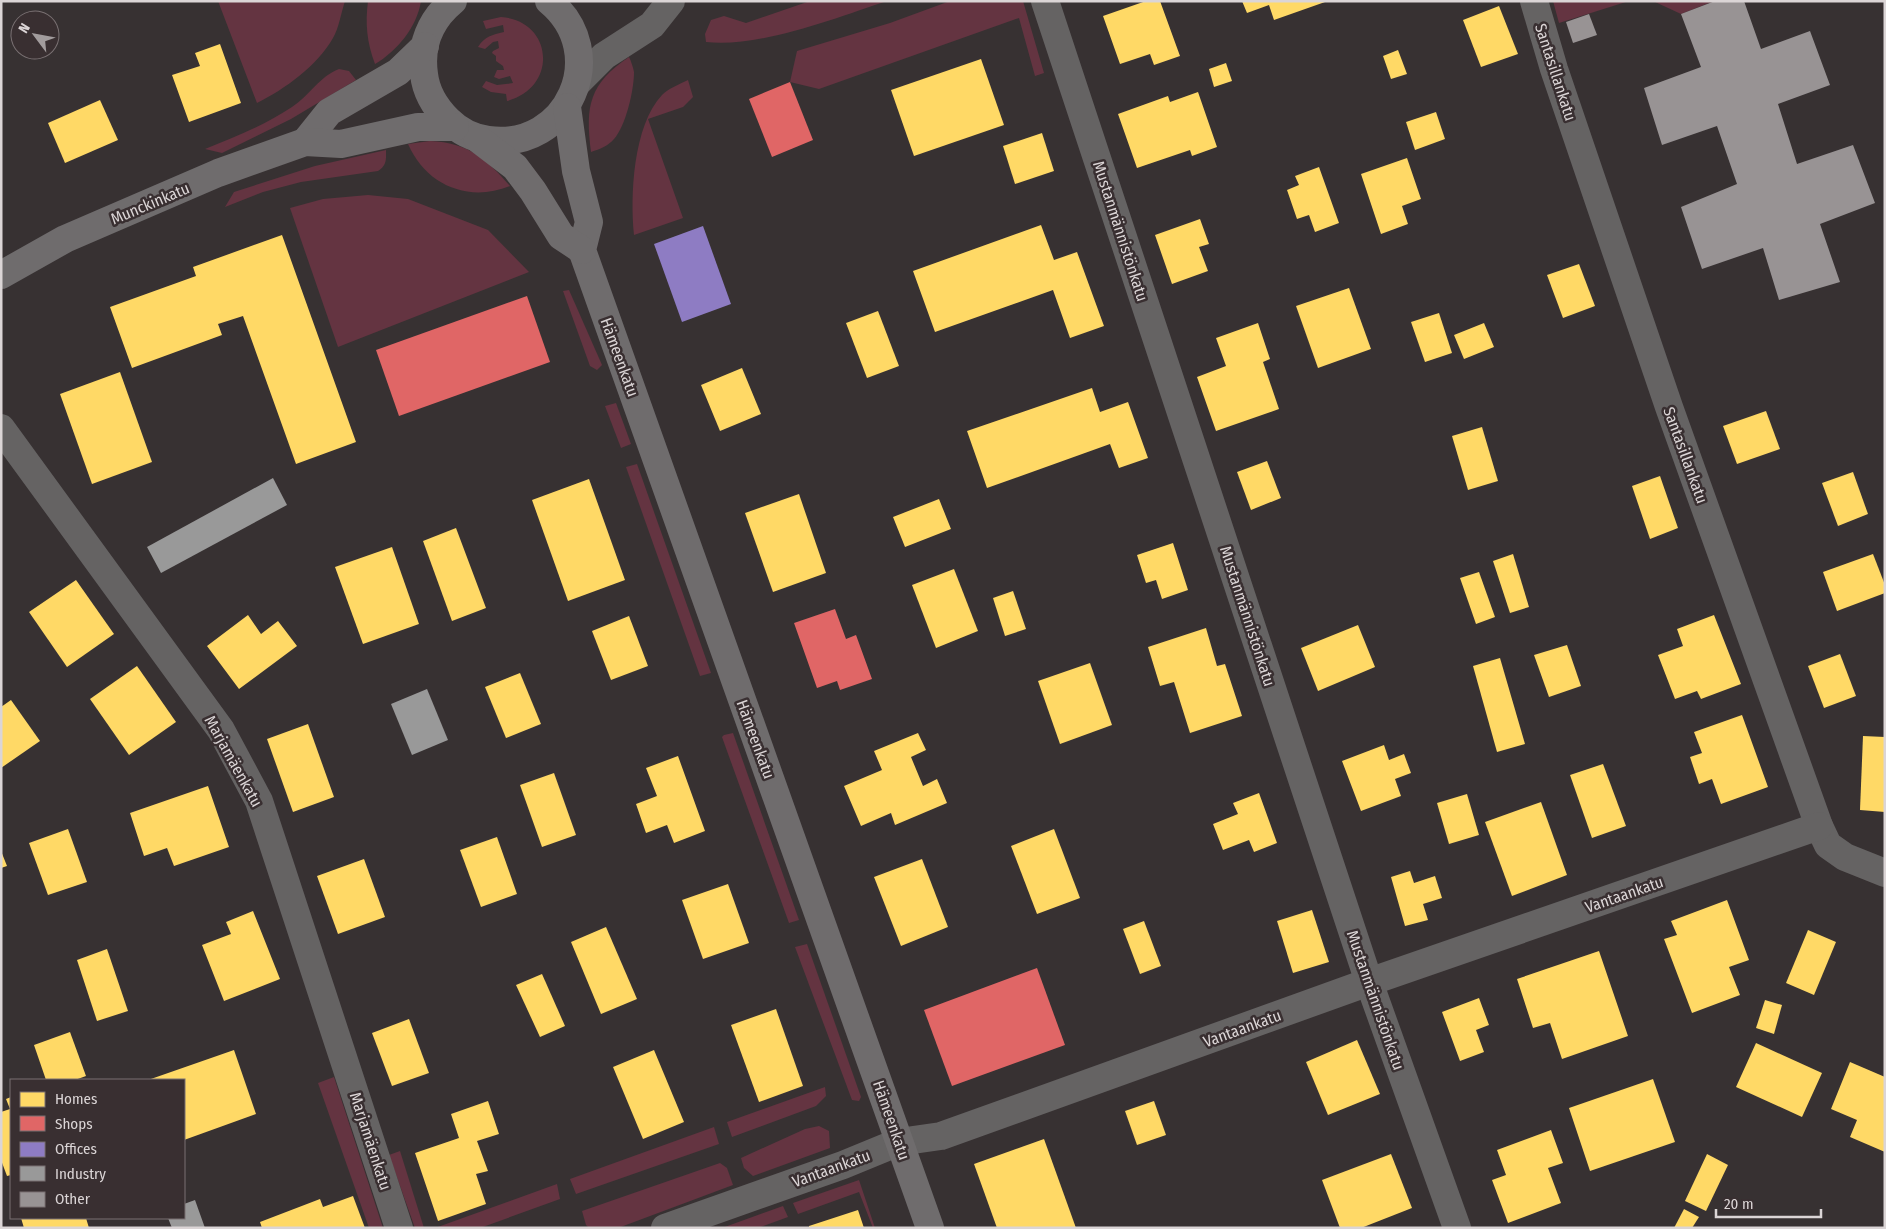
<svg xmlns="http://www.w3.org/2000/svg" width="1886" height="1229" viewBox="0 0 1886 1229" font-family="'Fira Sans Condensed',sans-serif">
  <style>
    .green { fill: #643441 }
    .homes { fill: #ffd966 }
    .shops { fill: #e06666 }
    .offices { fill: #8e7cc3 }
    .industry { fill: #999 }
    .building { fill: #989394 }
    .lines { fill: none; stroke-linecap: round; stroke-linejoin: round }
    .minor { stroke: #656363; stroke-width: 28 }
    .major { stroke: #6f6c6d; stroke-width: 28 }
    .labels { text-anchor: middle; stroke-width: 5; stroke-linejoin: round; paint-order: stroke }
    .street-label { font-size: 16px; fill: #dbd5d6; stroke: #392f31 }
  </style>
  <rect width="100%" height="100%" fill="#373132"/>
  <g class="green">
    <path d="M218,1H345C341,13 339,28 333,38C317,66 285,89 257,103Z"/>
    <path d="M368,1H421C417,27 397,51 375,64C367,43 365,24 368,1Z"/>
    <path d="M810,1H887C836,18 759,48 706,42L705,34L711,20L724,16L746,23Z"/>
    <polygon points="950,1 1023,1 1044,73 1035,76 1019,18 819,89 790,82 797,51 890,23"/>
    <polygon points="1553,1 1629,1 1559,23"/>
    <polygon points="1653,1 1714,1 1681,14"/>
    <path d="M501,17C554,21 558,88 507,101L506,94L491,92L482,87L486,81L497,85L513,83L510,76L499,79L494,77L497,70H504L503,66L496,61V56L492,53L493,51L499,48L498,41L493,42L485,49L478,47C485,36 492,35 504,32L503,25L486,29L483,21Z"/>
    <path d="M629,57C631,61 633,67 634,72C634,90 626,125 614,139C608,146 600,149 591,152C585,106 589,84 629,57Z"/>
    <path d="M339,69L349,71L356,80L291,119L222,153L205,149C235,137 265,125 292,107C309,96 320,76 339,69Z"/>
    <path d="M688,80L693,97L683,107L648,119L683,218L634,235C630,196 633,126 662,95C669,88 680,84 688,80Z"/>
    <path d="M430,141C469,143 485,158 510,186C468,203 426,185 408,144Z"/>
    <path d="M386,150C386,160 387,165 378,171L301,182L263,192L225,207L234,192L315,166Z"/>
    <polygon points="368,195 408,199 488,230 529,272 338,347 290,208 323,199"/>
    <polygon points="569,290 602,365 597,370 590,366 563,291"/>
    <polygon points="616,403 631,444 621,448 605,406"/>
    <polygon points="637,464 711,673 700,676 626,467"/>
    <polygon points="733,733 799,920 789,923 722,737 724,735"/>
    <polygon points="807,944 861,1097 859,1101 852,1100 795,947"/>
    <polygon points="334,1077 383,1228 369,1228 318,1083"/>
    <polygon points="825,1087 826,1096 816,1106 732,1137 727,1122"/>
    <polygon points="819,1126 829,1131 830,1148 753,1176 744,1168 741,1158 805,1129"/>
    <polygon points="714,1127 719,1144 576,1194 570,1179"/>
    <polygon points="400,1151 424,1228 415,1228 389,1155"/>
    <polygon points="720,1163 727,1168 733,1185 618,1228 589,1228 586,1225 582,1211"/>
    <polygon points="859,1180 875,1228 873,1228 859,1192 798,1214 793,1203"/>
    <polygon points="557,1184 560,1199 480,1228 435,1228"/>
    <polygon points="783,1206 788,1217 758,1228 722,1228"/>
  </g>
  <g class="homes">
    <polygon points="1146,1 1160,1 1180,56 1154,65 1150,54 1120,64 1103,16"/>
    <polygon points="1242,1 1325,1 1325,2 1274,20 1269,5 1247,13"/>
    <polygon points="1499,6 1518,54 1481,67 1463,20"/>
    <polygon points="220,44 241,103 189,122 172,75 200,66 195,53"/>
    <polygon points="1398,50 1407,74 1391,79 1383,56"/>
    <polygon points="981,59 1004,125 914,156 891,90"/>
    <polygon points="1226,63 1232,81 1214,87 1209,69"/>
    <polygon points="1198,92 1217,147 1192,156 1190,150 1137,168 1118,114 1168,96 1170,102"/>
    <polygon points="100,100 118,140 65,163 48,123"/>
    <polygon points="1436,112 1445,139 1415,150 1406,122"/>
    <polygon points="1042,133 1054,171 1015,184 1003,146"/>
    <polygon points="1407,158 1421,199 1402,206 1408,224 1381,234 1361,174"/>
    <polygon points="1319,167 1339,223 1315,232 1309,215 1297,219 1287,190 1299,185 1295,176"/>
    <polygon points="1200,219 1209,244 1199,247 1208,271 1172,284 1155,235"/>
    <polygon points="1041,225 1054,260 1077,252 1104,326 1070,338 1053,290 935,332 913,271"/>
    <polygon points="282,235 356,442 296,464 243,316 218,324 222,335 132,368 110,307 196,276 193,267"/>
    <polygon points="1579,264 1595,306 1563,318 1547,275"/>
    <polygon points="1349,288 1371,349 1318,368 1296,306"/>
    <polygon points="878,311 899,366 867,378 846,323"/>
    <polygon points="1439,313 1452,353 1425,362 1411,322"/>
    <polygon points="1258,323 1270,359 1263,362 1279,409 1216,431 1197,377 1226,366 1216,338"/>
    <polygon points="1484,323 1494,347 1464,359 1454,335"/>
    <polygon points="742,368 761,414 720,431 701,385"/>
    <polygon points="120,372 152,462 92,484 60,394"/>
    <polygon points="1092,388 1100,412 1128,402 1148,458 1119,468 1110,444 987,488 967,431"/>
    <polygon points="1766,411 1780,449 1737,464 1723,426"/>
    <polygon points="1482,427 1498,481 1468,490 1452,436"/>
    <polygon points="1267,461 1281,498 1251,510 1237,472"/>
    <polygon points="1853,472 1868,514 1838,526 1822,483"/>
    <polygon points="1660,476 1678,528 1650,539 1632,486"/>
    <polygon points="589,479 625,580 568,601 532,500"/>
    <polygon points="799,494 826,573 773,592 745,513"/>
    <polygon points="939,499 951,529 905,547 893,517"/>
    <polygon points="456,528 486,608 452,621 423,541"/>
    <polygon points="1173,543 1188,590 1162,599 1156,580 1146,583 1137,555"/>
    <polygon points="392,547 419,624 363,644 335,567"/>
    <polygon points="1513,554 1529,607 1510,613 1493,561"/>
    <polygon points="1873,554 1885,585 1885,593 1837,611 1823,572"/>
    <polygon points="954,569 978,631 936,648 912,585"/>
    <polygon points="1479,572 1495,617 1476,624 1460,578"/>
    <polygon points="76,580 114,634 67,667 29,612"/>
    <polygon points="1013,591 1026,629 1005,636 993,598"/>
    <polygon points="248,615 261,634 278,621 297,646 239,689 207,646"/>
    <polygon points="1714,615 1741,684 1701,699 1697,691 1675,699 1658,655 1683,646 1677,629"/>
    <polygon points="629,616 648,666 611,680 592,631"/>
    <polygon points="1358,625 1375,667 1318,691 1301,648"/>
    <polygon points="1206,628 1217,666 1225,664 1242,716 1190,733 1174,682 1160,686 1148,647"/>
    <polygon points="1567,645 1581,686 1549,697 1534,655"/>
    <polygon points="1840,654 1856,696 1824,708 1808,666"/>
    <polygon points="1500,658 1525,744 1497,752 1473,666"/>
    <polygon points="1090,663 1112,725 1060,744 1038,681"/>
    <polygon points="137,666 176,722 129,755 90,699"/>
    <polygon points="520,673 541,724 506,738 485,687"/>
    <polygon points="11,700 40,741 1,768 1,707"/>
    <polygon points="1742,715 1768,787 1721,804 1712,779 1699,784 1690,757 1702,753 1694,732"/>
    <polygon points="308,724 334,797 293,812 267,739"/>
    <polygon points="918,733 926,750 911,757 923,786 937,779 947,803 895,825 891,813 861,826 844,786 882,770 874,751"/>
    <polygon points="1863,736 1885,737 1885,812 1860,810"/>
    <polygon points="1384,745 1389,760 1404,754 1411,773 1395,779 1401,796 1361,811 1342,761"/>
    <polygon points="678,756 705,831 674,843 667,825 646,833 636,804 657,796 646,768"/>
    <polygon points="1603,764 1626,826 1592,838 1570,775"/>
    <polygon points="554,773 576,835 542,847 520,785"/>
    <polygon points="208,786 229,847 174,866 167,848 144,856 130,813"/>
    <polygon points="1259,793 1277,843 1254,852 1249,840 1223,850 1213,824 1238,814 1233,803"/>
    <polygon points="1467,794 1479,835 1449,844 1437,803"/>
    <polygon points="1541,802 1567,875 1512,896 1485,822"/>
    <polygon points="68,829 87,882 48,895 29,843"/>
    <polygon points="1054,829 1080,898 1037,914 1011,846"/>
    <polygon points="497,837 517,894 481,907 460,850"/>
    <polygon points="1,851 7,866 1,868"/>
    <polygon points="364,859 385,917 338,934 317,876"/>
    <polygon points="922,859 948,927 901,946 874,877"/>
    <polygon points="1410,871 1414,883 1435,876 1442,898 1423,904 1428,920 1405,926 1391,877"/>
    <polygon points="728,884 749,943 703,959 682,900"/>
    <polygon points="1727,900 1749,960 1729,967 1740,995 1692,1013 1664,939 1677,935 1671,921"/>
    <polygon points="1312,910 1329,962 1293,973 1277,921"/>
    <polygon points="253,911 280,979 224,1001 202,945 231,934 226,922"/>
    <polygon points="1144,921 1161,966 1140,974 1123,929"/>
    <polygon points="606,927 637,999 601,1014 571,942"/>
    <polygon points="1808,930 1836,942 1814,995 1786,983"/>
    <polygon points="107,949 128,1011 97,1021 77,960"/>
    <polygon points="1599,951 1628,1036 1562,1059 1550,1023 1533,1028 1517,979"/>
    <polygon points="542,974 565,1026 540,1037 516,985"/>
    <polygon points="1479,998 1489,1025 1476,1030 1484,1052 1460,1061 1442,1012"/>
    <polygon points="1765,1000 1782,1005 1774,1034 1756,1028"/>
    <polygon points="776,1009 803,1086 759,1102 731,1025"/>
    <polygon points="409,1019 429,1073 392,1086 372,1033"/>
    <polygon points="70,1032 86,1076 75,1080 46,1080 34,1045"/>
    <polygon points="1357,1040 1380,1094 1328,1115 1306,1062"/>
    <polygon points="1756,1043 1822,1073 1802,1117 1736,1087"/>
    <polygon points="234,1050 256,1114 184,1140 184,1080 148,1080"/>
    <polygon points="654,1050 684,1122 643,1139 613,1067"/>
    <polygon points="1850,1062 1885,1077 1885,1152 1850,1137 1857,1120 1831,1109"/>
    <polygon points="1653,1079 1675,1142 1590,1171 1569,1108"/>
    <polygon points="11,1097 11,1175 7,1176 1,1160 1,1112 10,1109 6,1099"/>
    <polygon points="488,1101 499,1134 477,1141 488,1171 476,1174 486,1204 438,1221 415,1153 459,1138 451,1114"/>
    <polygon points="1154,1101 1166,1135 1137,1145 1125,1111"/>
    <polygon points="1551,1130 1563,1163 1548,1168 1561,1203 1508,1223 1492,1180 1506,1175 1497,1150"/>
    <polygon points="1044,1139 1076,1228 997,1228 974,1164"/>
    <polygon points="1391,1154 1412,1208 1361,1228 1340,1228 1322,1180"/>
    <polygon points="1707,1154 1728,1165 1706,1211 1685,1201"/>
    <polygon points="353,1196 365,1228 262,1228 260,1222 320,1199 323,1207"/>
    <polygon points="1684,1209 1699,1217 1692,1228 1674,1228"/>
    <polygon points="858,1210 864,1228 809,1228 809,1226"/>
    <polygon points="21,1218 86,1218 89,1228 24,1228"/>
  </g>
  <g class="shops">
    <polygon points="790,82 813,140 772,157 749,99"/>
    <polygon points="527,296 550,362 399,416 376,350"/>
    <polygon points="835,609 846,639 856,635 872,679 840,690 837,681 817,688 794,623"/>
    <polygon points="1037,968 1065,1045 952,1086 924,1010"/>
  </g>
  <polygon class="offices" points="703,226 731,304 682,322 654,244"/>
  <g class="industry">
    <polygon points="273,478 287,505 161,573 147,547"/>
    <polygon points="427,689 448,740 412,755 391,704"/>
    <polygon points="195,1200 205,1228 172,1228 168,1218 184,1218 184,1204"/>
  </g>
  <g class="building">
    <polygon points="1715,1 1744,1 1761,49 1810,31 1830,85 1778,104 1797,164 1853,145 1875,203 1820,224 1840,282 1779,300 1763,248 1702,269 1681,207 1737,184 1717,126 1662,145 1644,88 1701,67 1681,14"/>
    <polygon points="1589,14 1597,35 1573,43 1566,22"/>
  </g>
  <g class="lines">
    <g class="minor">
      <polyline points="1045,1 1369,982 1457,1228"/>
      <polyline points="1534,1 1554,69 1669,407 1819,826 1828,845 1845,857 1885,873"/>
      <polyline points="577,83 604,56 652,25 671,1"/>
      <polyline points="1,428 221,730 259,801 399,1228"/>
      <polyline points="665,1228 843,1165 899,1142 941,1136 1369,982 1819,826"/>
    </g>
    <g class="major">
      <path d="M453,1C430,20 420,46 424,74C426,93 435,107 448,120C459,131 473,138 488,140C568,151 612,53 549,1"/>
      <polyline points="567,107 576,171 589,222 582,250 930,1228"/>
      <polyline points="477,138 515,167 533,191 561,236 582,250"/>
      <polyline points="305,142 329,112 398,72 425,46"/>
      <polyline points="1,275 65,239 218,173 305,142 341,144 418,127 455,127"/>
    </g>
  </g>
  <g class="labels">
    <g class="street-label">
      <text transform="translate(1556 72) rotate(72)" y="6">Santasillankatu</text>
      <text transform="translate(150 203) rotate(-23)" y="6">Munckinkatu</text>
      <text transform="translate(1121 231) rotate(72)" y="6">Mustanmännistönkatu</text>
      <text transform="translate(620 357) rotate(70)" y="6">Hämeenkatu</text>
      <text transform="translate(1686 455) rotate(70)" y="6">Santasillankatu</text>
      <text transform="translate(1248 616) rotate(72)" y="6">Mustanmännistönkatu</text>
      <text transform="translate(756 739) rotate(70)" y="6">Hämeenkatu</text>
      <text transform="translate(234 761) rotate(61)" y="6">Marjamäenkatu</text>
      <text transform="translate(1624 894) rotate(-19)" y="6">Vantaankatu</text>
      <text transform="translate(1376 1000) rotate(71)" y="6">Mustanmännistönkatu</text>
      <text transform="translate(1242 1028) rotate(-20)" y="6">Vantaankatu</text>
      <text transform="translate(892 1120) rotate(71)" y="6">Hämeenkatu</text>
      <text transform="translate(371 1141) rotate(72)" y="6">Marjamäenkatu</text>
      <text transform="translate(831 1168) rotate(-20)" y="6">Vantaankatu</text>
    </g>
  </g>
  <rect width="1886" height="1229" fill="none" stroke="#dbd5d6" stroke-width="5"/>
  <rect x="10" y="1079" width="175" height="140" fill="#392f31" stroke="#7a7173"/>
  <rect x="20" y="1092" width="25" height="15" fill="#ffd966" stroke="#7a7173"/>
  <text x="55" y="1104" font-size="15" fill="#dbd5d6">Homes</text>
  <rect x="20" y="1116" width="25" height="15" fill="#e06666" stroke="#7a7173"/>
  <text x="55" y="1129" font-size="15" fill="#dbd5d6">Shops</text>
  <rect x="20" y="1142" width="25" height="15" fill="#8e7cc3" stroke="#7a7173"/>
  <text x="55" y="1154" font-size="15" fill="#dbd5d6">Offices</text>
  <rect x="20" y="1166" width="25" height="15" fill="#999999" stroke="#7a7173"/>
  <text x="55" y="1179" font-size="15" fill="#dbd5d6">Industry</text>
  <rect x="20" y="1192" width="25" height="15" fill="#989394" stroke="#7a7173"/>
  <text x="55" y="1204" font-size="15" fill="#dbd5d6">Other</text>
  <g transform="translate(35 35) rotate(302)"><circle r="24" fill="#392f31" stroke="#7a7173"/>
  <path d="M0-4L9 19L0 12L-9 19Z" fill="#a29c9d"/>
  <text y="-8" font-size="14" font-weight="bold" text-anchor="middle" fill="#dbd5d6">N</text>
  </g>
  <path d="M1716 1209v8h105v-8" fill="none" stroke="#dbd5d6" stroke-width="2.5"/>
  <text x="1724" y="1209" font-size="15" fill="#dbd5d6" stroke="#392f31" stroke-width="4" paint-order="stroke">20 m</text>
</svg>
